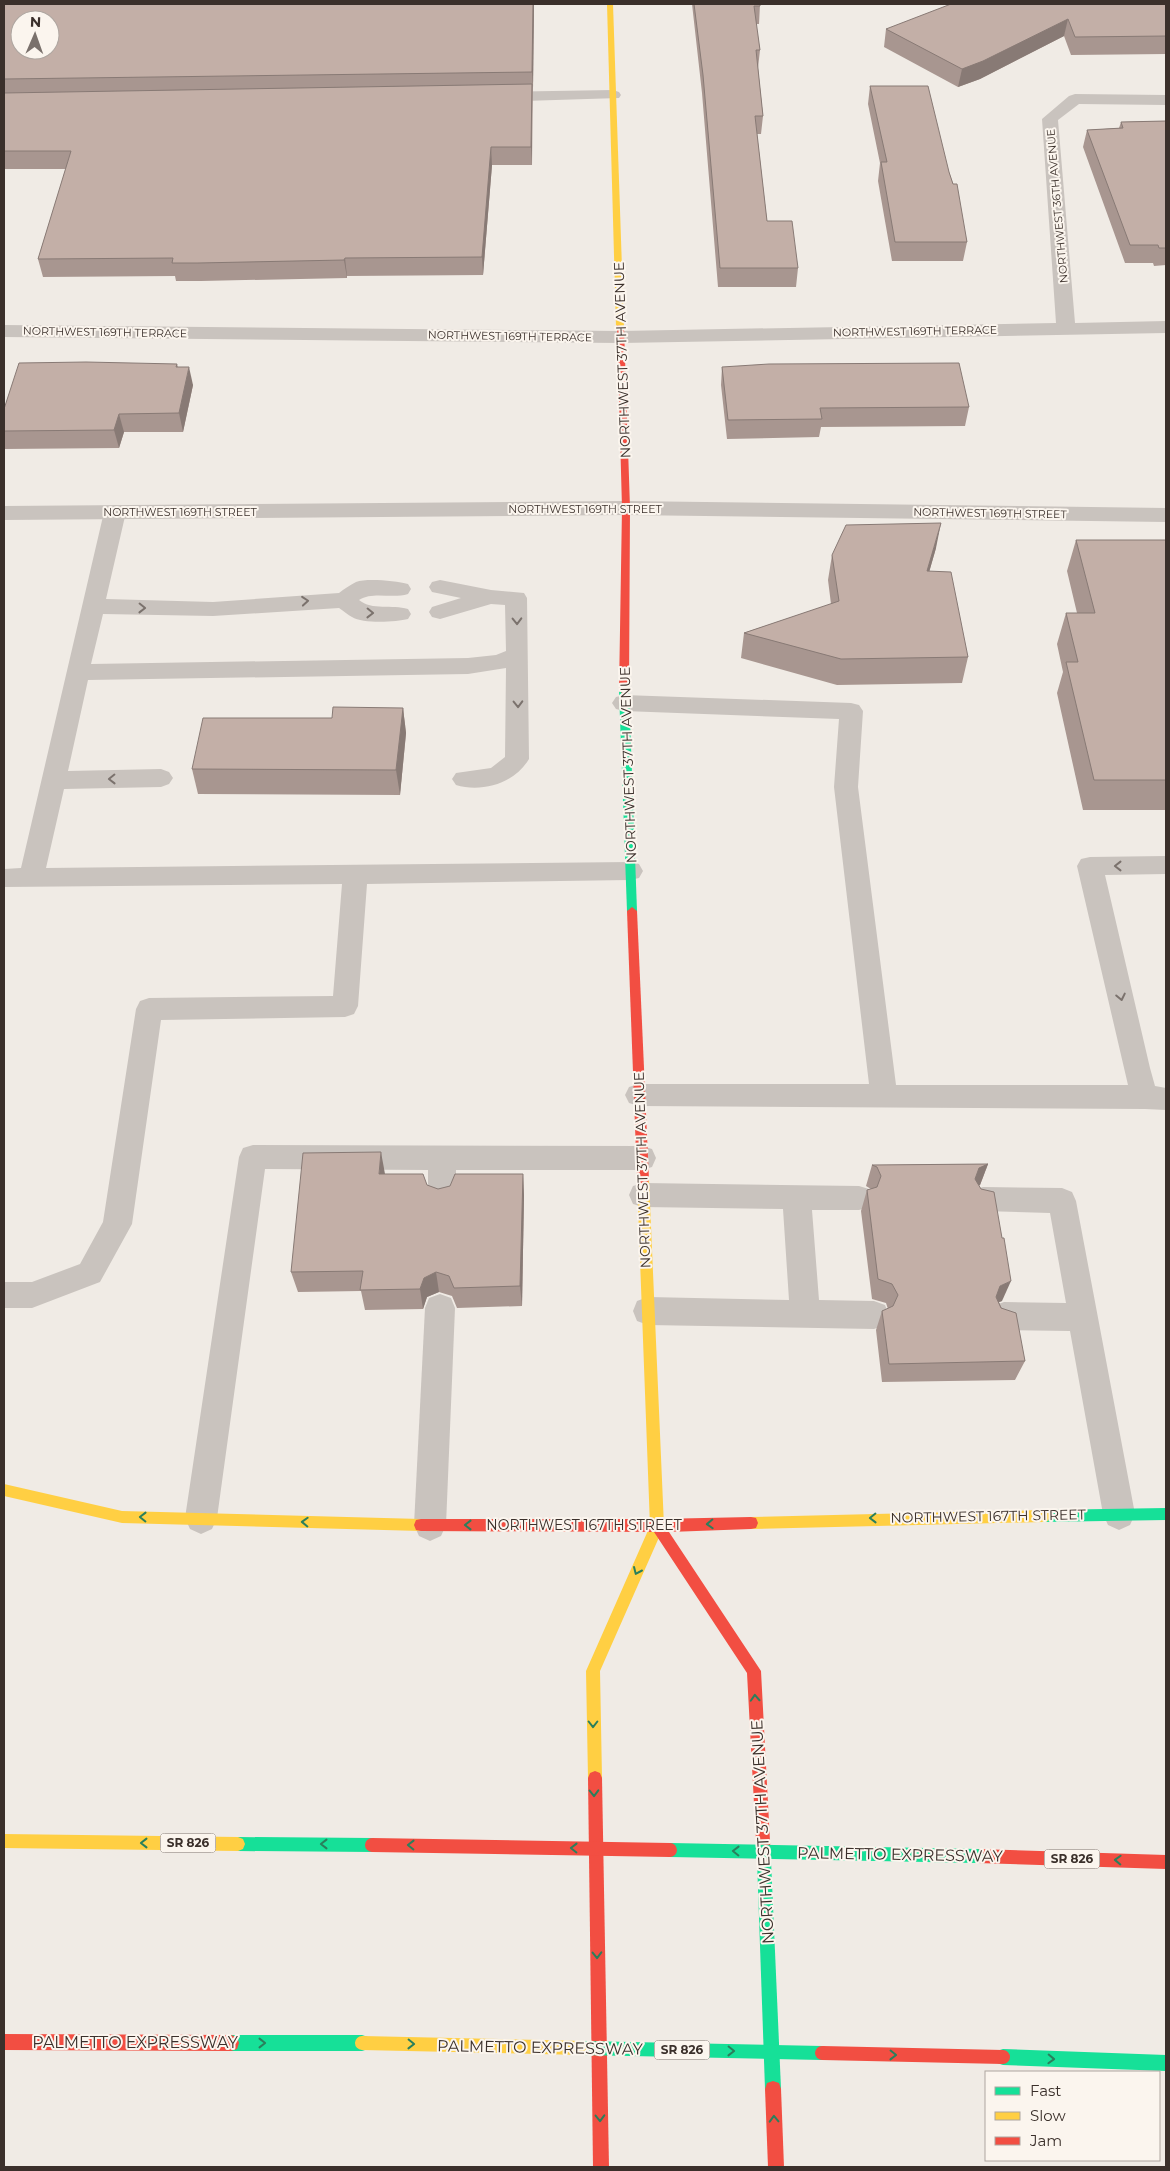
<svg xmlns="http://www.w3.org/2000/svg" width="1170" height="2171" viewBox="0 0 1170 2171" font-family="Montserrat,sans-serif">
  <style>
    .lines { fill: none; stroke-linecap: round; stroke-linejoin: round }
    .lane { fill: #c9c3be; fill-rule: evenodd }
    .street { fill: #c9c3be; fill-rule: evenodd }
    .fast { fill: #16e098; fill-rule: evenodd }
    .slow { fill: #ffcf43; fill-rule: evenodd }
    .jam { fill: #f24e42; fill-rule: evenodd }
    .fast-bridge { stroke: #16e098; stroke-width: 14 }
    .slow-bridge { stroke: #ffcf43; stroke-width: 14 }
    .jam-bridge { stroke: #f24e42; stroke-width: 14 }
    .wall { fill: #a89690 }
    .shaded-wall { fill: #887a75 }
    .building { fill: #c3afa7; stroke: #887a75; fill-rule: evenodd }
    .oneway { stroke: #7b726d }
    .oneway2 { stroke: #2a7f5c }
    .labels { text-anchor: middle; stroke-width: 4; stroke-linejoin: round; paint-order: stroke }
    .far-street-label { font-size: 11px; fill: #3b302b; stroke: #fbf5ee }
    .shield { fill: #fbf5ee; stroke: #756b66; stroke-width: 1 }
    .shield-label { font-size: 12px; font-weight: bold; fill: #3b302b }
    .street-label { font-size: 14px; fill: #3b302b; stroke: #fbf5ee }
    .near-street-label { font-size: 16px; fill: #3b302b; stroke: #fbf5ee }
  </style>
  <rect width="100%" height="100%" fill="#f0ebe5"/>
  <g class="lines">
    <g class="lane">
      <path d="M115,505L122,507L126,512L106,599L213,602L339,593C344,589 350,585 356,582C367,578 396,581 408,584L411,589L408,594C392,599 373,591 359,600C372,611 392,604 408,609L411,614L408,619C396,622 363,624 352,617C348,615 344,611 339,608L213,616L103,614L91,664L468,658L496,655L506,651L505,605L491,604L440,619L432,617L429,612L432,607L461,598L432,592L429,587L432,582L440,580L491,590L524,593L527,598L529,759C515,783 482,793 456,785L452,779L456,773L491,768L505,757L506,668L468,674L88,680L68,771L161,769L169,772L173,778L169,784L161,787L64,789L46,868L630,862L639,864L643,871L639,878L630,880L367,884L358,1006L354,1014L345,1017L161,1020L132,1224L100,1282L32,1308H4V1282H32L80,1264L103,1222L136,1009L140,1001L149,998L333,996L342,884L4,887V869L21,868L104,512L108,507Z"/>
      <polygon points="624,695 851,703 859,705 863,711 858,787 896,1085 1128,1085 1077,866 1081,859 1090,857 1166,856 1166,874 1105,875 1150,1068 1155,1086 1166,1088 1166,1110 1145,1109 639,1106 629,1103 625,1095 629,1087 639,1084 869,1084 834,787 839,719 624,711 616,709 612,703 616,697"/>
      <polygon points="253,1145 642,1146 652,1149 656,1158 652,1167 642,1170 456,1170 456,1196 452,1205 442,1208 432,1205 428,1196 428,1170 265,1169 217,1518 212,1529 201,1534 190,1529 185,1518 239,1157 243,1148"/>
      <polygon points="643,1183 859,1186 869,1189 873,1198 869,1207 859,1210 812,1210 819,1300 874,1301 885,1305 889,1315 885,1325 874,1329 648,1325 637,1321 633,1311 637,1301 648,1297 789,1300 783,1209 643,1207 633,1204 629,1195 633,1186"/>
      <polygon points="983,1187 1062,1188 1072,1192 1076,1201 1135,1514 1130,1525 1119,1530 1108,1525 1103,1514 1070,1331 1004,1330 993,1326 989,1316 993,1306 1004,1302 1066,1303 1050,1213 983,1211 973,1208 969,1199 973,1190"/>
      <polygon points="440,1294 451,1298 455,1308 446,1525 441,1536 430,1541 419,1536 414,1525 425,1308 429,1298"/>
    </g>
    <g class="street">
      <polygon points="613,90 619,92 621,95 619,98 495,102 489,100 487,97 489,94 495,92"/>
      <polygon points="1075,94 1166,95 1166,105 1079,104 1058,120 1075,323 1166,321 1166,333 621,343 4,337 4,325 621,331 1056,323 1042,119 1069,96"/>
      <polygon points="626,501 1166,508 1166,522 626,515 4,520 4,506"/>
    </g>
    <g class="fast">
      <polygon points="624,688 629,691 637,911 632,915 627,911 619,691"/>
      <polygon points="1166,1508 1166,1520 1043,1522 1038,1521 1036,1516 1038,1511 1043,1510"/>
      <polygon points="238,1837 372,1838 377,1840 379,1845 377,1850 372,1852 238,1851 233,1849 231,1844 233,1839"/>
      <polygon points="764,1853 769,1855 771,1860 781,2089 779,2095 773,2097 767,2095 765,2089 757,1860 759,1855"/>
      <polygon points="231,2035 362,2035 368,2037 370,2043 368,2049 362,2051 231,2051 225,2049 223,2043 225,2037"/>
      <polygon points="1003,2049 1166,2055 1166,2071 1003,2065 997,2063 995,2057 997,2051"/>
    </g>
    <g class="slow">
      <polygon points="607,4 613,4 624,327 620,329 616,327"/>
      <polygon points="643,1175 647,1176 649,1180 664,1526 600,1671 602,1778 600,1783 595,1785 590,1783 588,1778 586,1671 650,1526 637,1180 639,1176"/>
      <polygon points="4,1484 122,1511 421,1519 426,1520 428,1525 426,1530 421,1531 122,1523 4,1496"/>
      <polygon points="1043,1510 1048,1511 1050,1516 1048,1521 1043,1522 751,1529 746,1528 744,1523 746,1518 751,1517"/>
      <polygon points="4,1834 238,1837 243,1839 245,1844 243,1849 238,1851 4,1848"/>
    </g>
    <g class="jam">
      <polygon points="617,325 624,327 630,508 629,691 624,694 619,691 622,508"/>
      <polygon points="632,907 637,911 649,1180 647,1184 643,1185 639,1184 637,1180 627,911"/>
      <polygon points="751,1517 756,1518 758,1523 756,1528 751,1529 669,1532 761,1671 771,1860 769,1865 764,1867 759,1865 757,1860 747,1673 654,1532 421,1531 416,1530 414,1525 416,1520 421,1519 657,1519"/>
      <polygon points="595,1771 600,1773 602,1778 609,2167 593,2167 588,1778 590,1773"/>
      <polygon points="977,1849 1166,1855 1166,1869 977,1863 972,1861 970,1856 972,1851"/>
      <polygon points="4,2034 231,2035 237,2037 239,2043 237,2049 231,2051 4,2050"/>
      <polygon points="773,2081 779,2083 781,2089 784,2167 768,2167 765,2089 767,2083"/>
    </g>
    <g class="fast-bridge">
      <polyline points="670,1850 977,1856"/>
      <polyline points="582,2048 822,2053"/>
    </g>
    <polyline class="slow-bridge" points="362,2043 582,2048"/>
    <g class="jam-bridge">
      <polyline points="372,1845 670,1850"/>
      <polyline points="822,2053 1003,2057"/>
    </g>
  </g>
  <g class="wall">
    <polygon points="4,4 534,4 532,165 492,165 483,275 347,276 347,278 201,281 176,281 175,276 43,277 38,259 66,169 4,169"/>
    <polygon points="692,4 760,4 759,24 756,24 760,50 758,68 763,116 761,134 757,134 767,221 798,268 796,287 718,287 702,93"/>
    <polygon points="1166,4 1166,54 1071,55 1064,36 980,79 958,87 884,47 886,29"/>
    <polygon points="870,86 949,172 953,184 967,242 963,261 892,261 878,181 880,163 868,104"/>
    <polygon points="1166,121 1166,267 1166,265 1154,266 1153,263 1125,263 1083,147 1087,130 1119,128 1121,122"/>
    <polygon points="177,364 178,367 193,385 183,432 124,432 119,448 4,449 4,409"/>
    <polygon points="722,367 969,407 965,426 821,427 819,437 727,439 721,385"/>
    <polygon points="1076,540 1166,540 1166,810 1083,810 1057,693 1063,672 1057,644 1066,613 1077,613 1067,571"/>
    <polygon points="936,548 929,572 968,657 962,683 837,685 741,658 744,633 831,604 828,580 832,555"/>
    <polygon points="403,708 406,733 400,795 198,794 192,769 332,718"/>
    <polygon points="988,1164 980,1185 979,1185 1002,1301 999,1302 1025,1361 1015,1380 882,1382 876,1330 882,1311 888,1309 886,1303 872,1299 861,1211 867,1190 871,1189 866,1186 872,1165"/>
    <polygon points="385,1174 427,1185 438,1189 523,1174 524,1196 522,1306 457,1308 452,1296 439,1292 427,1297 423,1309 365,1310 361,1291 298,1292 291,1272"/>
  </g>
  <g class="shaded-wall">
    <polygon points="533,4 534,4 533,89 532,72"/>
    <polygon points="1068,19 1064,36 980,79 958,87 962,69"/>
    <polygon points="532,84 532,165 531,147"/>
    <polygon points="491,147 492,165 483,275 482,257"/>
    <polygon points="345,258 347,276 347,278 344,260"/>
    <polygon points="189,367 193,385 183,432 179,413"/>
    <polygon points="119,414 124,432 119,448 114,430"/>
    <polygon points="941,523 936,548 922,597 927,571"/>
    <polygon points="403,708 406,733 400,795 396,770"/>
    <polygon points="381,1152 385,1174 379,1174"/>
    <polygon points="988,1164 980,1185 971,1189 979,1168"/>
    <polygon points="523,1174 524,1196 522,1306 520,1286"/>
    <polygon points="436,1272 439,1292 427,1297 423,1309 420,1289 424,1278"/>
    <polygon points="1011,1281 1002,1301 991,1305 1000,1286"/>
  </g>
  <g class="building">
    <path d="M4,4H533L532,72L4,79ZM20,20H50V50H20Z"/>
    <polygon points="694,4 760,4 760,6 754,6 760,50 756,50 763,116 755,116 767,221 792,221 798,268 720,268 703,75"/>
    <polygon points="951,4 1166,4 1166,36 1075,37 1068,19 983,61 962,69 886,29"/>
    <polygon points="532,84 531,147 491,147 482,257 345,258 344,260 198,263 172,263 173,258 38,259 71,151 4,151 4,93"/>
    <polygon points="870,86 928,86 949,172 953,184 957,184 967,242 895,242 881,162 887,162"/>
    <polygon points="1166,121 1166,248 1159,248 1158,245 1130,245 1087,130 1123,128 1121,122"/>
    <polygon points="86,362 177,364 176,367 189,367 179,413 119,414 114,430 4,431 4,409 19,363"/>
    <polygon points="959,363 969,407 820,408 822,419 728,420 722,367 769,364"/>
    <polygon points="941,523 927,571 951,572 968,657 841,659 744,633 839,601 832,555 846,525"/>
    <polygon points="1076,540 1166,540 1166,780 1094,780 1066,662 1078,662 1066,613 1095,613"/>
    <polygon points="333,707 403,708 396,770 192,769 203,718 332,718"/>
    <polygon points="381,1152 379,1174 423,1174 427,1185 438,1189 450,1186 455,1174 523,1174 520,1286 454,1288 449,1276 436,1272 424,1278 420,1289 360,1290 363,1271 291,1272 303,1153"/>
    <polygon points="988,1164 979,1168 975,1179 981,1189 994,1192 1002,1238 1004,1238 1011,1281 1000,1286 996,1297 1001,1308 1016,1313 1025,1361 889,1364 882,1311 893,1306 898,1295 892,1284 878,1279 867,1190 877,1187 881,1176 877,1167 872,1165"/>
  </g>
  <defs><path id="oneway-chevron" d="M-2-3.5L2.5 0L-2 3.5" fill="none" stroke-width="1.6" stroke-linecap="round" stroke-linejoin="round" transform="scale(1.25)"/></defs>
  <g class="oneway">
    <use href="#oneway-chevron" transform="translate(305 601) rotate(-5)"/>
    <use href="#oneway-chevron" transform="translate(142 608) rotate(1)"/>
    <use href="#oneway-chevron" transform="translate(370 613) rotate(1)"/>
    <use href="#oneway-chevron" transform="translate(517 621) rotate(89)"/>
    <use href="#oneway-chevron" transform="translate(518 704) rotate(89)"/>
    <use href="#oneway-chevron" transform="translate(112 779) rotate(179)"/>
    <use href="#oneway-chevron" transform="translate(1118 866) rotate(180)"/>
    <use href="#oneway-chevron" transform="translate(1121 997) rotate(78)"/>
  </g>
  <g class="oneway2">
    <use href="#oneway-chevron" transform="translate(143 1517) rotate(-179)"/>
    <use href="#oneway-chevron" transform="translate(873 1518) rotate(179)"/>
    <use href="#oneway-chevron" transform="translate(305 1522) rotate(-178)"/>
    <use href="#oneway-chevron" transform="translate(710 1524) rotate(178)"/>
    <use href="#oneway-chevron" transform="translate(468 1525) rotate(-180)"/>
    <use href="#oneway-chevron" transform="translate(637 1571) rotate(114)"/>
    <use href="#oneway-chevron" transform="translate(755 1698) rotate(-93)"/>
    <use href="#oneway-chevron" transform="translate(593 1724) rotate(90)"/>
    <use href="#oneway-chevron" transform="translate(594 1793) rotate(89)"/>
    <use href="#oneway-chevron" transform="translate(144 1843) rotate(-180)"/>
    <use href="#oneway-chevron" transform="translate(324 1844) rotate(-180)"/>
    <use href="#oneway-chevron" transform="translate(411 1845) rotate(-179)"/>
    <use href="#oneway-chevron" transform="translate(574 1848) rotate(-179)"/>
    <use href="#oneway-chevron" transform="translate(736 1851) rotate(-179)"/>
    <use href="#oneway-chevron" transform="translate(1118 1860) rotate(-178)"/>
    <use href="#oneway-chevron" transform="translate(597 1955) rotate(89)"/>
    <use href="#oneway-chevron" transform="translate(262 2043)"/>
    <use href="#oneway-chevron" transform="translate(411 2044) rotate(1)"/>
    <use href="#oneway-chevron" transform="translate(731 2051) rotate(1)"/>
    <use href="#oneway-chevron" transform="translate(893 2055) rotate(1)"/>
    <use href="#oneway-chevron" transform="translate(1051 2059) rotate(2)"/>
    <use href="#oneway-chevron" transform="translate(600 2118) rotate(89)"/>
    <use href="#oneway-chevron" transform="translate(774 2119) rotate(-92)"/>
  </g>
  <g class="labels">
    <g class="far-street-label">
      <text transform="translate(1057 206) rotate(-95)" y="4">NORTHWEST 36TH AVENUE</text>
      <text transform="translate(915 331) rotate(-1)" y="4">NORTHWEST 169TH TERRACE</text>
      <text transform="translate(105 332) rotate(1)" y="4">NORTHWEST 169TH TERRACE</text>
      <text transform="translate(510 336) rotate(1)" y="4">NORTHWEST 169TH TERRACE</text>
      <text x="585" y="513">NORTHWEST 169TH STREET</text>
      <text x="180" y="516">NORTHWEST 169TH STREET</text>
      <text transform="translate(990 513) rotate(1)" y="4">NORTHWEST 169TH STREET</text>
    </g>
    <g class="shield">
      <rect x="160.5" y="1833.5" width="55" height="19" rx="4"/>
      <rect x="1044.5" y="1849.5" width="55" height="19" rx="4"/>
      <rect x="654.5" y="2040.5" width="55" height="19" rx="4"/>
    </g>
    <g class="shield-label">
      <text x="188" y="1847">SR 826</text>
      <text x="1072" y="1863">SR 826</text>
      <text x="682" y="2054">SR 826</text>
    </g>
    <g class="street-label">
      <text transform="translate(622 360) rotate(-92)" y="5">NORTHWEST 37TH AVENUE</text>
      <text transform="translate(628 765) rotate(-92)" y="5">NORTHWEST 37TH AVENUE</text>
      <text transform="translate(642 1170) rotate(-92)" y="5">NORTHWEST 37TH AVENUE</text>
      <text transform="translate(988 1516) rotate(-1)" y="5">NORTHWEST 167TH STREET</text>
      <text x="584" y="1530">NORTHWEST 167TH STREET</text>
    </g>
    <g class="near-street-label">
      <text transform="translate(762 1832) rotate(-93)" y="6">NORTHWEST 37TH AVENUE</text>
      <text transform="translate(900 1854) rotate(1)" y="6">PALMETTO EXPRESSWAY</text>
      <text x="135" y="2048">PALMETTO EXPRESSWAY</text>
      <text transform="translate(540 2047) rotate(1)" y="6">PALMETTO EXPRESSWAY</text>
    </g>
  </g>
  <rect width="1170" height="2171" fill="none" stroke="#3b302b" stroke-width="10"/>
  <rect x="985" y="2071" width="175" height="90" fill="#fbf5ee" stroke="#aea6a0"/>
  <rect x="995" y="2087" width="25" height="8" fill="#16e098" stroke="#aea6a0"/>
  <text x="1030" y="2096" font-size="15" fill="#3b302b">Fast</text>
  <rect x="995" y="2112" width="25" height="8" fill="#ffcf43" stroke="#aea6a0"/>
  <text x="1030" y="2121" font-size="15" fill="#3b302b">Slow</text>
  <rect x="995" y="2137" width="25" height="8" fill="#f24e42" stroke="#aea6a0"/>
  <text x="1030" y="2146" font-size="15" fill="#3b302b">Jam</text>
  <g transform="translate(35 35) rotate(2)"><circle r="24" fill="#fbf5ee" stroke="#aea6a0"/>
  <path d="M0-4L9 19L0 12L-9 19Z" fill="#7a716c"/>
  <text y="-8" font-size="14" font-weight="bold" text-anchor="middle" fill="#3b302b">N</text>
  </g>
</svg>
